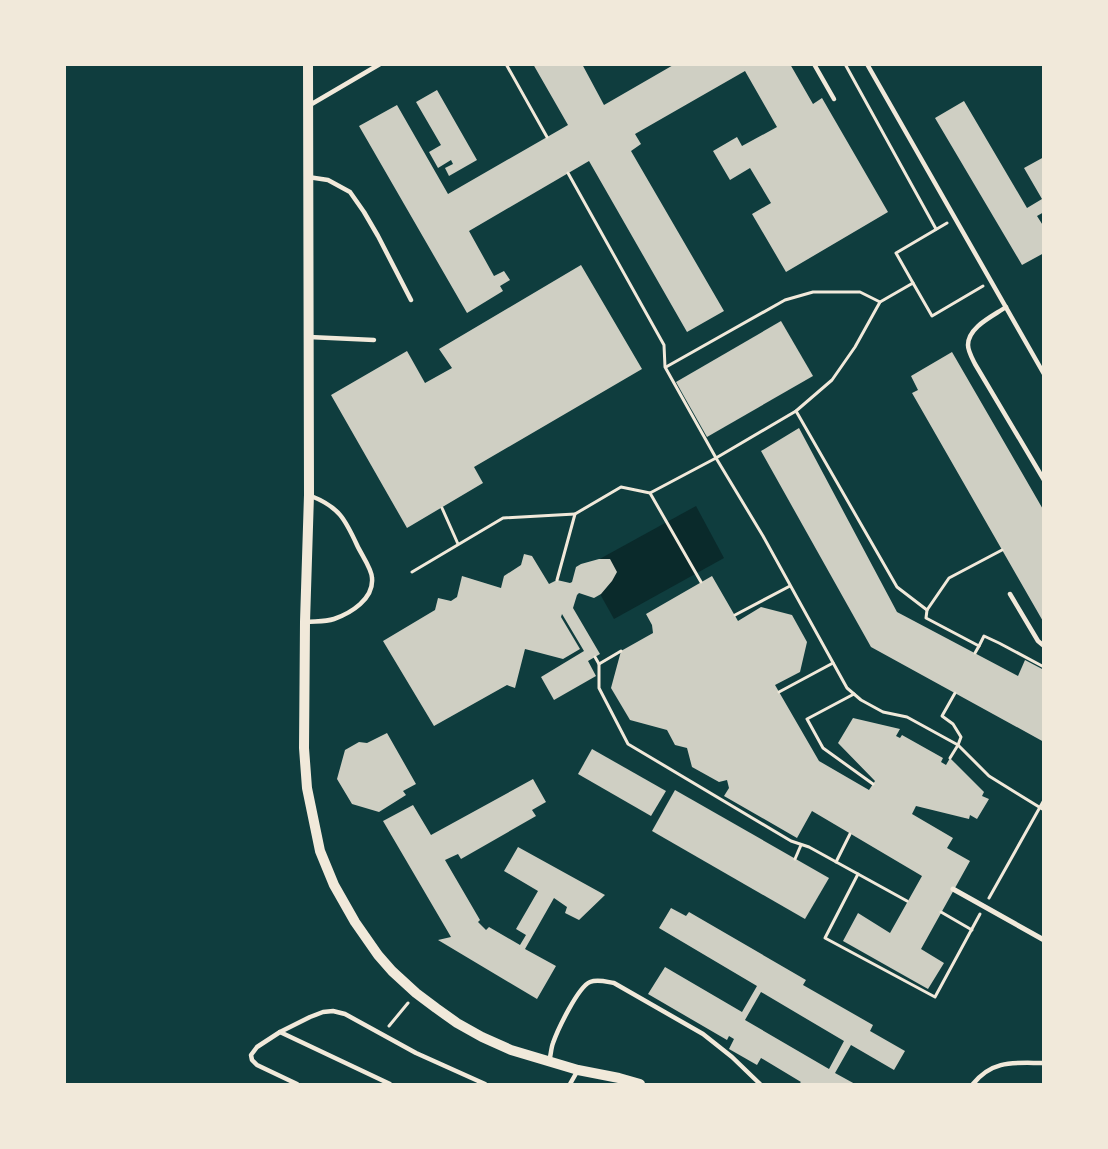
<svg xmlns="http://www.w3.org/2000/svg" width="1108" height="1149" viewBox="0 0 1108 1149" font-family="Barlow,sans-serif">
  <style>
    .water { fill: #0a2a2b }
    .building { fill: #cfcfc3; fill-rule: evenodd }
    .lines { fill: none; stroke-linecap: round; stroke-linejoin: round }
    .path { stroke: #f1e9da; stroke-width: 3 }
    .service { stroke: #f1e9da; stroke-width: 4.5 }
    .pedestrian { stroke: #f1e9da; stroke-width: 5 }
    .tertiary { stroke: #f1e9da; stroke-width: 10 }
  </style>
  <rect width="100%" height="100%" fill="#0f3d3e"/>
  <polygon class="water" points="696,506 724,558 614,619 585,567"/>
  <g class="building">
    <polygon points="533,64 582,64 604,105 675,64 790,64 813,104 822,98 888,212 786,272 752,214 771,203 750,168 730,180 713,151 737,137 742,146 777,127 745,71 635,134 641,144 631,151 724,311 687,332 589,161 469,231 494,276 504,271 510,280 500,286 503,291 467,313 359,126 397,105 448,194 568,125"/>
    <polygon points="437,90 477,160 449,176 445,168 453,164 451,160 438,168 429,152 441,145 416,102"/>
    <polygon points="964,101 1027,208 1042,199 1024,168 1044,157 1044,212 1037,216 1044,227 1044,253 1022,265 935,118"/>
    <polygon points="581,265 642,369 474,467 483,483 407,528 331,395 407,351 425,383 452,368 439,349"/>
    <polygon points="781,321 813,376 707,437 676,382"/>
    <polygon points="952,352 1044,511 1044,623 912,393 918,390 911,376"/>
    <polygon points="799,428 897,612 1018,676 1025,660 1044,670 1044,742 871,647 761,451"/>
    <polygon points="524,554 532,556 549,584 557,580 570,583 572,582 576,567 581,564 599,559 610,559 617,572 612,581 601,594 594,598 579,593 577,595 573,608 600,654 588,661 596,676 554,700 541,677 584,651 562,614 561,617 580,649 563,659 525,649 515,688 507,685 434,726 383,641 435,610 438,598 451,601 457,597 462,576 501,588 504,576 521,565"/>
    <polygon points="712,576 738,621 761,607 792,615 807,642 800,672 775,685 819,761 869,790 875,781 838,743 853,718 900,729 896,736 900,738 902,735 943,758 941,762 946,765 950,758 984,792 982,796 989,799 977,819 970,815 969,819 916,806 912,814 953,838 947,848 970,861 921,949 944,963 928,989 843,941 858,913 890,933 922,876 812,811 797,838 724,796 729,788 727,780 719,782 692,767 687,748 675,745 667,730 630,720 611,688 621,651 653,633 652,625 646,614"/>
    <polygon points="387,733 416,784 403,791 406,795 379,812 352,804 337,779 345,750 359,742 367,743"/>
    <polygon points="592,749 666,791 651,816 578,774"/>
    <polygon points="533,779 546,802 532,810 536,816 461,859 458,854 445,860 480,920 478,922 486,930 489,927 520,945 526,935 516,929 538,891 504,871 518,847 605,895 579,920 565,913 567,907 554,898 525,949 556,966 537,999 438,940 451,937 383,821 413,805 431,835"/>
    <polygon points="675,790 829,878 805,919 652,831"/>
    <path d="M671,908L686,916L689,912L806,980L803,985L873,1025L870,1031L905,1051L894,1070L851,1045L835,1073L855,1084H799L801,1082L761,1058L757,1065L729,1049L734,1039L729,1036L727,1040L648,994L665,967L742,1012L757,986L659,928ZM761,992L844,1041L829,1069L745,1020Z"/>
  </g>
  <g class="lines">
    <g class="path">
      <polyline points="506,64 547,137"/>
      <polyline points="845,64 936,229"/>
      <polyline points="568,173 664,345 665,367 716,458 796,411 897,587 927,610"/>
      <polyline points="913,283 896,253 947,223"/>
      <polyline points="666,367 785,300 813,292 860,292 880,302"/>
      <polyline points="796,411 832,380 855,347 880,302 913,283 932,316 983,286"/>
      <polyline points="442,508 458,544"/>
      <polyline points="1002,550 949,578 927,610 926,618 979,646 984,636 999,643 1044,667"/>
      <polyline points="412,572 503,518 575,514"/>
      <polyline points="557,580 575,514 621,487 650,493"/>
      <polyline points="701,582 650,493 716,458 763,536 847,688 861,700 883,712 907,717 958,745 989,776 1044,810"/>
      <polyline points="735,615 790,586"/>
      <polyline points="975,653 979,646"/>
      <polyline points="595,657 599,664 599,688 628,744 791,841 809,847 907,901"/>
      <polyline points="599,664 621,651"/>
      <polyline points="779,692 833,663"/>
      <polyline points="854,694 807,719 823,748 873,784"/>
      <polyline points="950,758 958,745 961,737 953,724 942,716 955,693"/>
      <polyline points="795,859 801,845"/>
      <polyline points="836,862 850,834"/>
      <polyline points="858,874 825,938 935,997 980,914"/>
      <polyline points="989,898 1044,800"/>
      <polyline points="941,912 972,930"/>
      <polyline points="389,1026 408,1003"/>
    </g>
    <g class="service">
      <polyline points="814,64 834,99"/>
      <polyline points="867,64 1044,374"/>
      <polyline points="310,105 380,64"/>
      <polyline points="308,177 328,180 350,192 364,212 378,236 411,300"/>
      <path d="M1006,307C993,316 968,327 968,345C968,351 972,358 975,364L1044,480"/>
      <polyline points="309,337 374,340"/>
      <polyline points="1010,594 1038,641 1044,646"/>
      <path d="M306,622C315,621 325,622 334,619C351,613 374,599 372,578C372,569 361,554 357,545C345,519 339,507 311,496"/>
      <polyline points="280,1032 390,1084"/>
      <path d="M549,1062C551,1055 551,1048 553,1043C558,1029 578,987 590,982C598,979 607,982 614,983L703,1034L732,1057L760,1084"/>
      <polyline points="297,1084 257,1065 252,1060 251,1055 257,1047 280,1032 310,1017 323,1012 333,1011 345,1014 416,1053 485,1084"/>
      <polyline points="570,1084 578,1070"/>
      <path d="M973,1084C993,1059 1015,1063 1044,1063"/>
    </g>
    <polyline class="pedestrian" points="953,889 1044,940"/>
    <polyline class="tertiary" points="308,64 309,495 305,622 304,748 307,788 320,851 334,885 355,922 378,955 392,971 416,993 436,1008 457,1023 482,1037 511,1050 578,1070 619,1078 640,1084"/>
  </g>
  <rect width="1108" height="1149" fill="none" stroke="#f1e9da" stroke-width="132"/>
</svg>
